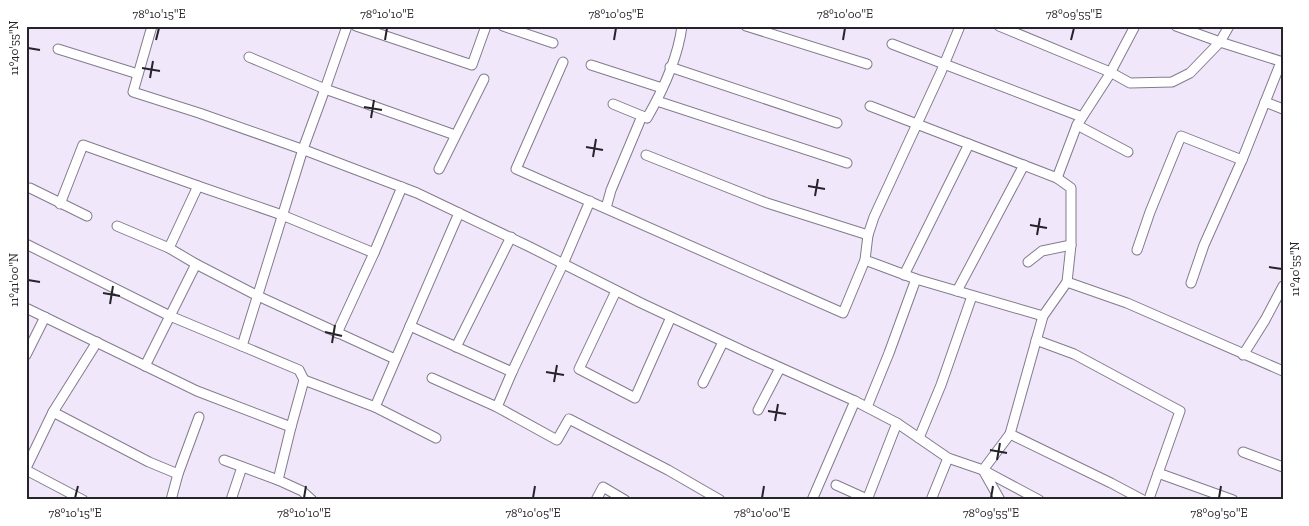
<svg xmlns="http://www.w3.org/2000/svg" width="1309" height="526" viewBox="0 0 1309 526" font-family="'Zilla Slab',serif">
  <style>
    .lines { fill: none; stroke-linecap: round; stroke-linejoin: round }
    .street-casing { stroke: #847a8d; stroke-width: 11 }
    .street { stroke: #fff; stroke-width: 9 }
    .ticks { fill: none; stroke: #27232b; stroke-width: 2 }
    .neatline { fill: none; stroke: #27232b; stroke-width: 2 }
    .ticks-label { font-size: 12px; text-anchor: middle; fill: #27232b }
  </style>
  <rect width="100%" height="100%" fill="#f1e7fb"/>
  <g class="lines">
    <defs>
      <g id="street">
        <polyline points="152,26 133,92 199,113 307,151 417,193 530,247 641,303 750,354 855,401 897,423 948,458 983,470 1010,434"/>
        <polyline points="356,26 472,65 486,26"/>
        <polyline points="503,26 553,43"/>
        <polyline points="746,26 867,64"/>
        <polyline points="960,26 941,72 874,217 868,235 865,260 916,279 1043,316 1067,282"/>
        <polyline points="999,26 1110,72 1130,83 1172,82 1190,73 1220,42 1283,62"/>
        <polyline points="1176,26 1220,42 1229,26"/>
        <polyline points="892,44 1082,117"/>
        <polyline points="58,49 138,74"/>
        <polyline points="249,57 325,89 347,26"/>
        <polyline points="563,62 516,169 843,313 865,260"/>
        <polyline points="591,65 662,88"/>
        <polyline points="670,67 837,123"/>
        <polyline points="657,101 847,163"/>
        <polyline points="1265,102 1283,109"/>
        <path d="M613,104L647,118C662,92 678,57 682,26"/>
        <polyline points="870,106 1057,178 1077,125 1108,77 1135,26"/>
        <polyline points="1077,125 1128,152"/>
        <polyline points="646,155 767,203 868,235"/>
        <polyline points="439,169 484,79"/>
        <polyline points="1057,178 1071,188 1071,245 1067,282 1127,303 1283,371"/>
        <polyline points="30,188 87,216"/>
        <polyline points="60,204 83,145 198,186"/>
        <polyline points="606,208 611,190 642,116"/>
        <polyline points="117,226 169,248"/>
        <polyline points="26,244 170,316 242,346"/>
        <polyline points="1137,250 1150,212 1181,136 1242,160 1279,67 1283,62"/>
        <polyline points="1028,262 1042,251 1071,245"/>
        <polyline points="196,264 258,296 395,359"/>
        <polyline points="904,275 969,144"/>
        <polyline points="1191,283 1204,245 1242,160"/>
        <polyline points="616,291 579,369 635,398 671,317"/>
        <polyline points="957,291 1024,165"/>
        <polyline points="26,308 197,391 291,427 304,380 375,407 459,213"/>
        <polyline points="1043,316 1010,434 1111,483 1143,500"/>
        <polyline points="410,326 512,372 497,407 557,440 569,419 668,470 720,500"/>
        <polyline points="337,333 374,253"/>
        <polyline points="1036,340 1074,354 1180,411 1150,496"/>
        <polyline points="456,347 511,237"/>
        <polyline points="26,355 45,317"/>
        <polyline points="1243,355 1265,320 1283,286"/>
        <polyline points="145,366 196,264 169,248 198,186 282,215 374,253 402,187"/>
        <polyline points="512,372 563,264 590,201"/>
        <polyline points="432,378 497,407"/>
        <polyline points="304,380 299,370 242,346 303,149 325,89 455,135"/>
        <polyline points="703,383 723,342"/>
        <polyline points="375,407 436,438"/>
        <polyline points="867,407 889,353 916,279"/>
        <polyline points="758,410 780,368"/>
        <polyline points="53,412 149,462 178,474"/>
        <polyline points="291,427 278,480 302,491 312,500"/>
        <polyline points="919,438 941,385 972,296"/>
        <polyline points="1243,452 1283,467"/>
        <polyline points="224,460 278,480"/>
        <polyline points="26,468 53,412 97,342"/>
        <polyline points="26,470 83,500"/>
        <polyline points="1158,473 1233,500"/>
        <polyline points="836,485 867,499"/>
        <polyline points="171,500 178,474 199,417"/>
        <polyline points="231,500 242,467"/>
        <polyline points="596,500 603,487 625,500"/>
        <polyline points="812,500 855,401"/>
        <polyline points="867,500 897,423"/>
        <polyline points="931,500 948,458"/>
        <polyline points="1000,500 983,470 1039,500"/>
      </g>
    </defs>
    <use href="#street" class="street-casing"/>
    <use href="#street" class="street"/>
  </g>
  <path class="ticks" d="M156,40L159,28M385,40L387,28M614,40L616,28M843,40L845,28M1071,40L1074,28M28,48L40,50M142,68L160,71M150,78L153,61M364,107L382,110M371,118L374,100M586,147L603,150M593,157L596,139M808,186L825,189M815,196L818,179M1030,225L1047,228M1037,235L1040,218M1269,267L1282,269M28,280L40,282M103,293L120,296M110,304L113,286M325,332L342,336M332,343L335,325M546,372L564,375M554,382L557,365M768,411L786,414M775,421L778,404M990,450L1007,453M997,460L1000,443M75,498L78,486M304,498L306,486M533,498L535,486M762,498L764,486M991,498L993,486M1219,498L1221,486"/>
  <rect width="1309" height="526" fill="none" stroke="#ffffff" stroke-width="55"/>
  <rect x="28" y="28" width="1254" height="470" class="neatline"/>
  <g class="ticks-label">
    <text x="159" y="18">78°10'15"E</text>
    <text x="387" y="18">78°10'10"E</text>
    <text x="616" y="18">78°10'05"E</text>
    <text x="845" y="18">78°10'00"E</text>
    <text x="1074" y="18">78°09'55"E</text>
    <text transform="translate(14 48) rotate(-90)" y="4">11°40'55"N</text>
    <text transform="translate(1295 269) rotate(-90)" y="4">11°40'55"N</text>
    <text transform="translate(14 280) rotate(-90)" y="4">11°41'00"N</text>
    <text x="75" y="517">78°10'15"E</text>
    <text x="304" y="517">78°10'10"E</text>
    <text x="533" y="517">78°10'05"E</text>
    <text x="762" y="517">78°10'00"E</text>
    <text x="991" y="517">78°09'55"E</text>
    <text x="1219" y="517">78°09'50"E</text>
  </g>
</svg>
